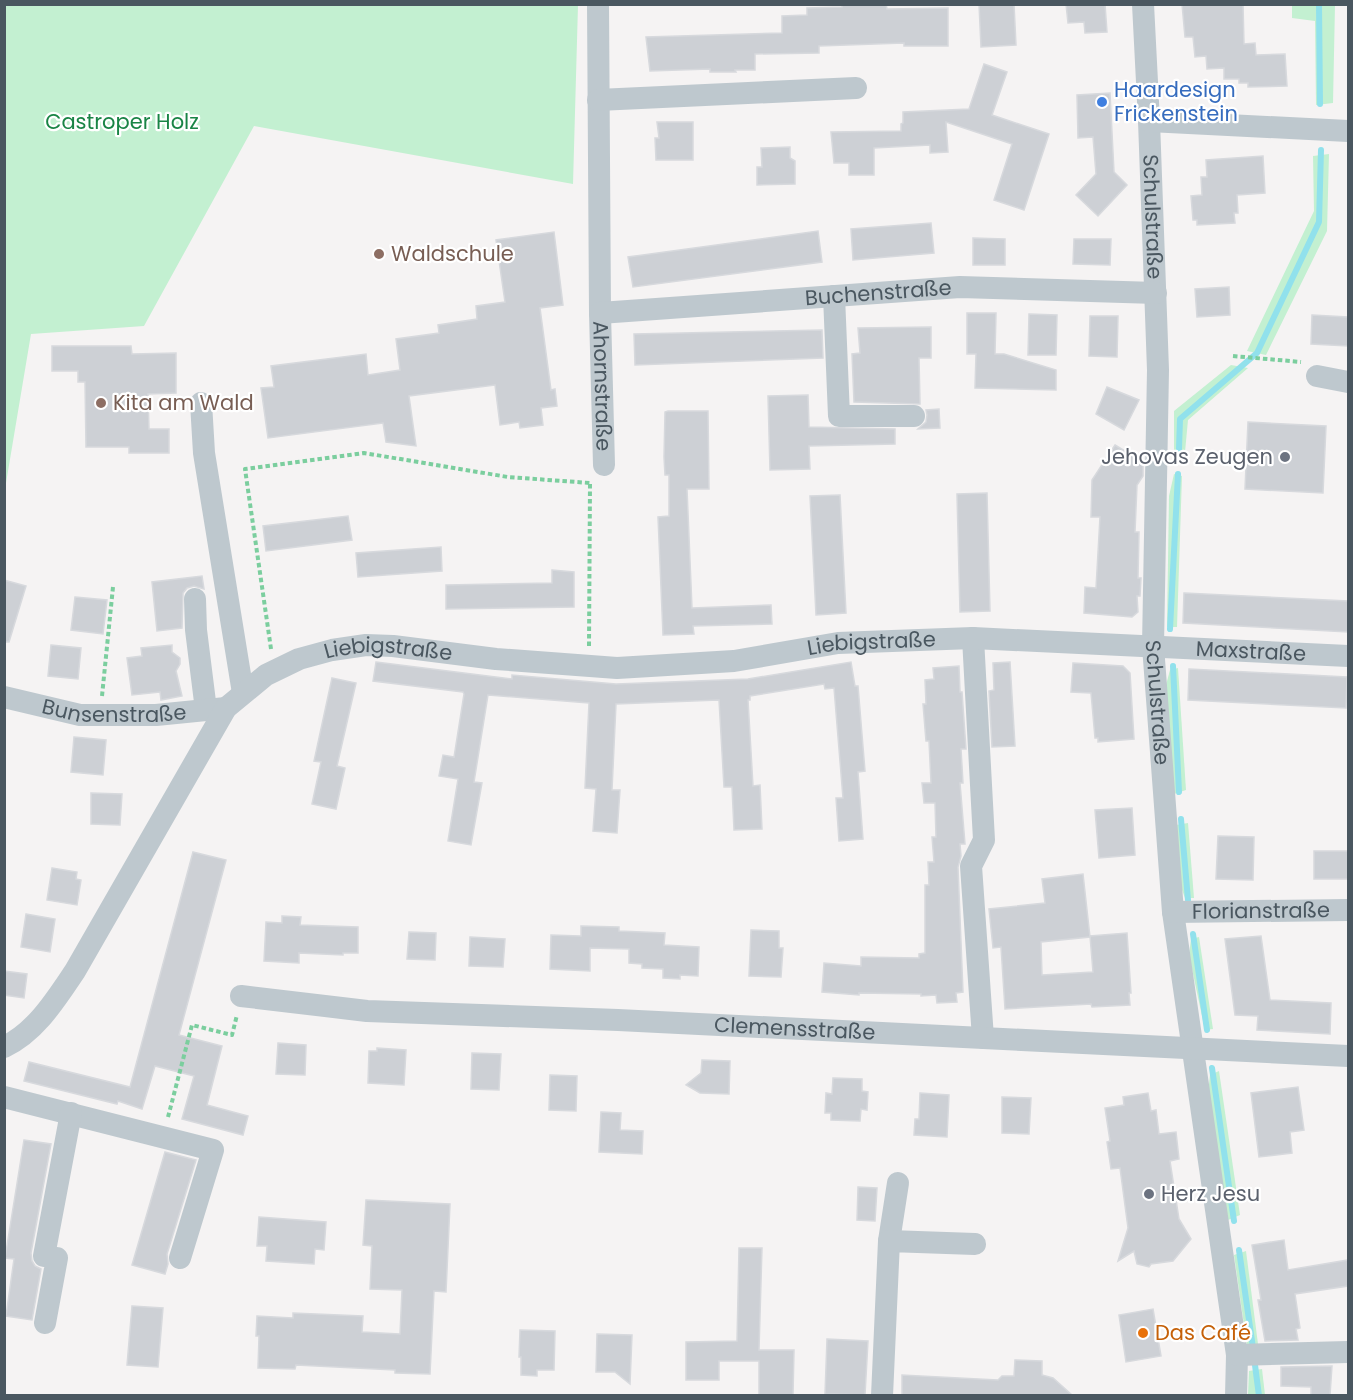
<svg xmlns="http://www.w3.org/2000/svg" width="1353" height="1400" viewBox="0 0 1353 1400" font-family="Poppins,sans-serif">
  <style>
    .green { fill: #c3f0d1 }
    .lines { fill: none; stroke-linecap: round; stroke-linejoin: round }
    .stream { stroke: #91e1ec; stroke-width: 6 }
    .building { fill: #cdd0d5; stroke: #d7d9dd; stroke-width: 1.5 }
    .path { stroke: #7bce9e; stroke-width: 4; stroke-dasharray: 4.5 3; stroke-linecap: butt }
    .minor { stroke: #bec8ce; stroke-width: 22 }
    .shop-dot { fill: #3f7fe0; stroke: #fff; stroke-width: 2 }
    .education-dot { fill: #8d6e63; stroke: #fff; stroke-width: 2 }
    .worship-dot { fill: #6b7280; stroke: #fff; stroke-width: 2 }
    .food-dot { fill: #e8710a; stroke: #fff; stroke-width: 2 }
    .labels { text-anchor: middle; stroke-width: 4.5; stroke-linejoin: round; paint-order: stroke }
    .shop-label { font-size: 21px; fill: #366cbe; stroke: #fff; text-anchor: start }
    .park-label { font-size: 21px; fill: #198445; stroke: #fff }
    .street-label { font-size: 21px; fill: #4a5760; stroke: #fff }
    .education-label { font-size: 21px; fill: #785e54; stroke: #fff; text-anchor: start }
    .worship-label { font-size: 21px; fill: #5b616d; stroke: #fff; text-anchor: end }
    .food-label { font-size: 21px; fill: #c56008; stroke: #fff; text-anchor: start }
  </style>
  <rect width="100%" height="100%" fill="#f5f3f3"/>
  <g class="green">
    <polygon points="5,4 578,5 573,184 254,126 144,326 31,334 5,489"/>
    <polygon points="1292,5 1335,5 1333,103 1316,105 1315,21 1292,18"/>
    <polygon points="1329,154 1327,231 1266,355 1247,351 1314,211 1313,156"/>
    <polygon points="1231,365 1248,368 1188,420 1185,452 1174,450 1174,411"/>
    <polygon points="1174,474 1182,476 1177,627 1167,627 1169,496"/>
    <polygon points="1178,668 1186,790 1174,794 1166,685 1170,670"/>
    <polygon points="1188,823 1194,898 1185,898 1178,879 1176,825"/>
    <polygon points="1199,937 1213,1029 1205,1030 1189,955 1191,939"/>
    <polygon points="1219,1071 1240,1215 1228,1220 1208,1093 1210,1075"/>
    <polygon points="1246,1251 1258,1344 1247,1346 1234,1255"/>
    <polygon points="1262,1369 1265,1395 1248,1395 1249,1371"/>
  </g>
  <g class="lines">
    <g class="stream">
      <polyline points="1319,4 1320,104"/>
      <polyline points="1179,449 1180,419 1257,353 1319,222 1321,150"/>
      <polyline points="1170,629 1178,474"/>
      <polyline points="1173,666 1179,792"/>
      <polyline points="1181,819 1188,900"/>
      <polyline points="1193,934 1207,1030"/>
      <polyline points="1212,1068 1234,1221"/>
      <polyline points="1239,1250 1253,1348"/>
      <polyline points="1255,1365 1259,1396"/>
    </g>
  </g>
  <g class="building">
    <polygon points="842,4 886,4 887,9 948,8 948,46 904,46 904,43 819,46 819,53 755,54 755,70 735,70 736,72 710,72 710,69 650,71 646,37 782,33 782,16 807,15 807,8 842,7"/>
    <polygon points="979,4 1014,4 1016,45 981,47"/>
    <polygon points="1066,4 1105,4 1107,32 1085,33 1084,22 1068,23"/>
    <polygon points="1182,4 1243,4 1244,44 1255,43 1256,55 1285,54 1287,86 1248,87 1248,83 1239,83 1239,79 1224,79 1224,68 1207,69 1206,56 1195,57 1193,37 1185,37"/>
    <polygon points="984,64 1007,72 992,115 1049,134 1024,210 994,200 1012,144 946,122 948,152 930,153 930,145 874,148 874,175 849,175 849,163 834,163 831,132 901,131 901,124 903,123 903,112 969,109"/>
    <polygon points="1110,93 1114,172 1127,185 1098,216 1076,195 1096,174 1093,137 1078,138 1077,95"/>
    <polygon points="657,122 693,122 693,160 656,160 655,138 659,138"/>
    <polygon points="790,147 790,158 795,161 795,184 757,185 757,167 762,167 761,148"/>
    <polygon points="1263,156 1265,193 1237,195 1238,213 1234,213 1235,223 1197,225 1197,220 1193,220 1191,196 1202,195 1201,177 1207,177 1206,160"/>
    <polygon points="931,223 934,253 853,260 851,229"/>
    <polygon points="818,231 822,262 633,287 628,257"/>
    <polygon points="554,232 563,305 540,308 551,390 555,389 557,406 541,408 543,425 520,428 519,422 500,425 495,385 409,396 416,446 386,442 383,423 268,438 261,388 274,387 271,366 366,354 368,375 400,370 396,339 439,333 438,325 477,319 476,306 505,302 496,240"/>
    <polygon points="973,238 1005,239 1005,265 973,265"/>
    <polygon points="1074,239 1111,239 1110,265 1073,264"/>
    <polygon points="1229,287 1230,315 1197,317 1195,289"/>
    <polygon points="967,313 996,313 995,354 1004,354 1056,370 1056,390 975,388 976,354 967,354"/>
    <polygon points="1029,314 1057,315 1056,355 1028,355"/>
    <polygon points="1312,315 1348,317 1348,346 1311,344"/>
    <polygon points="1090,316 1118,316 1117,357 1089,356"/>
    <polygon points="931,327 931,358 919,358 920,404 854,402 852,354 860,353 858,328"/>
    <polygon points="822,330 823,358 635,365 634,334"/>
    <polygon points="52,346 131,346 132,354 176,353 176,393 148,394 149,429 169,429 169,453 129,453 129,447 86,447 85,382 78,382 78,371 52,371"/>
    <polygon points="1107,387 1139,400 1124,430 1096,414"/>
    <polygon points="808,395 809,427 895,429 895,444 809,446 810,469 770,470 768,396"/>
    <polygon points="939,409 940,428 918,429 926,422 927,415 926,410"/>
    <polygon points="668,411 708,411 709,489 687,489 692,608 771,605 772,624 693,626 694,634 663,635 658,517 669,516 669,475 665,475 664,457 665,412"/>
    <polygon points="1248,422 1326,426 1323,493 1245,489"/>
    <polygon points="1115,445 1143,462 1143,476 1137,485 1135,532 1139,532 1138,578 1141,578 1140,596 1137,596 1138,612 1132,617 1084,613 1085,587 1096,588 1100,517 1091,517 1092,480"/>
    <polygon points="987,493 990,611 960,612 957,494"/>
    <polygon points="840,495 846,613 816,615 810,496"/>
    <polygon points="348,516 352,540 266,551 263,526"/>
    <polygon points="441,547 442,571 358,577 356,553"/>
    <polygon points="552,570 574,572 574,607 446,609 446,585 552,583"/>
    <polygon points="202,576 204,589 194,586 187,588 183,593 182,628 157,631 152,582"/>
    <polygon points="4,580 26,586 9,642 4,642"/>
    <polygon points="1184,593 1348,601 1348,632 1183,623"/>
    <polygon points="75,597 107,600 103,634 71,630"/>
    <polygon points="51,645 81,648 78,679 48,676"/>
    <polygon points="172,645 172,652 180,658 180,664 176,671 182,696 161,700 160,692 132,695 127,658 142,656 141,648"/>
    <polygon points="376,662 512,679 512,675 616,684 748,679 851,662 855,686 858,686 865,771 858,772 863,839 839,841 836,798 843,798 834,688 825,689 824,684 750,696 750,700 748,700 753,786 760,785 762,829 734,830 732,787 724,787 719,700 616,704 612,790 620,790 617,833 593,831 596,789 585,788 589,703 488,695 474,782 482,783 471,845 448,841 458,779 439,776 443,755 454,757 464,694 463,692 373,681"/>
    <polygon points="1010,662 1015,746 992,747 989,691 994,690 993,663"/>
    <polygon points="1073,663 1123,666 1130,673 1134,739 1098,742 1098,738 1095,738 1091,693 1071,692"/>
    <polygon points="959,666 960,692 962,692 966,749 961,749 963,783 960,783 965,844 960,844 961,856 958,867 963,992 956,993 957,1002 937,1003 936,995 921,996 921,994 859,993 859,995 822,992 824,963 861,966 861,957 919,958 919,954 925,953 925,885 929,885 928,862 934,862 932,837 936,837 935,803 924,803 922,783 931,783 929,741 926,741 923,704 926,704 925,680 934,679 933,668"/>
    <polygon points="1189,669 1347,677 1346,708 1188,700"/>
    <polygon points="332,678 356,683 337,766 345,768 336,809 312,804 321,762 314,761"/>
    <polygon points="74,737 106,740 103,775 71,772"/>
    <polygon points="91,793 122,794 120,825 91,824"/>
    <polygon points="1132,808 1135,855 1099,858 1095,810"/>
    <polygon points="1218,836 1254,837 1253,880 1216,879"/>
    <rect x="1314" y="851" width="34" height="28"/>
    <polygon points="193,852 226,860 179,1035 222,1046 207,1105 248,1116 243,1135 182,1119 194,1076 155,1066 142,1109 118,1101 117,1104 24,1081 29,1062 130,1087"/>
    <polygon points="52,868 77,872 76,879 81,880 77,905 47,900"/>
    <polygon points="1083,874 1090,937 1041,942 1042,975 1093,972 1090,936 1127,933 1131,993 1129,993 1130,1005 1092,1007 1091,1004 1005,1009 1001,947 993,948 989,909 1045,903 1042,879"/>
    <polygon points="26,914 55,919 50,952 21,947"/>
    <polygon points="282,916 301,917 300,925 358,927 358,953 343,953 343,955 299,953 299,963 264,961 266,922 282,923"/>
    <polygon points="581,926 619,927 619,931 665,933 664,945 699,947 698,976 680,975 680,979 663,978 663,969 642,968 642,964 629,963 629,949 590,948 590,971 550,969 551,935 581,936"/>
    <polygon points="751,930 779,931 779,948 783,948 781,977 749,976"/>
    <polygon points="409,932 436,933 435,960 407,959"/>
    <polygon points="1261,936 1270,1000 1331,1003 1330,1034 1257,1030 1258,1016 1235,1015 1225,939"/>
    <polygon points="470,937 505,939 503,967 469,966"/>
    <polygon points="4,971 27,974 24,998 4,995"/>
    <polygon points="278,1043 306,1045 305,1075 276,1074"/>
    <polygon points="377,1048 406,1050 404,1085 368,1083 369,1051 377,1051"/>
    <polygon points="472,1053 501,1054 499,1090 471,1089"/>
    <polygon points="702,1060 730,1061 729,1094 700,1093 686,1085 701,1073"/>
    <polygon points="550,1075 577,1076 576,1111 549,1110"/>
    <polygon points="833,1078 862,1079 862,1091 868,1092 867,1110 861,1109 860,1121 831,1120 831,1113 825,1113 826,1093 832,1094"/>
    <polygon points="1298,1087 1304,1130 1290,1132 1292,1153 1259,1157 1251,1093"/>
    <polygon points="920,1093 949,1095 947,1137 914,1135 915,1119 919,1119"/>
    <polygon points="1148,1093 1151,1111 1156,1110 1159,1134 1176,1132 1179,1159 1170,1161 1179,1219 1191,1239 1173,1261 1151,1264 1149,1267 1137,1264 1134,1251 1118,1261 1128,1228 1120,1168 1111,1169 1107,1142 1110,1141 1105,1108 1124,1105 1123,1097"/>
    <polygon points="1002,1097 1031,1098 1029,1134 1002,1133"/>
    <polygon points="601,1112 621,1113 620,1130 643,1131 642,1154 599,1152"/>
    <polygon points="24,1140 51,1144 31,1253 32,1261 35,1266 41,1269 32,1320 6,1316 14,1259 5,1258"/>
    <polygon points="165,1152 196,1160 167,1254 168,1264 165,1274 132,1265"/>
    <polygon points="858,1187 877,1188 875,1221 857,1220"/>
    <polygon points="366,1200 450,1204 446,1292 434,1291 430,1374 395,1373 395,1370 296,1365 295,1369 258,1368 259,1336 256,1336 257,1316 293,1318 293,1313 363,1316 362,1332 400,1334 402,1290 370,1289 372,1246 363,1245"/>
    <polygon points="259,1217 326,1222 324,1250 315,1249 314,1264 266,1261 267,1246 257,1246"/>
    <polygon points="1284,1240 1288,1270 1348,1260 1348,1286 1295,1294 1300,1328 1296,1329 1298,1340 1265,1341 1258,1300 1261,1300 1252,1245"/>
    <polygon points="739,1248 762,1248 759,1350 794,1350 793,1395 759,1395 759,1361 719,1361 719,1380 686,1380 686,1342 737,1341"/>
    <polygon points="132,1306 163,1308 158,1367 127,1365"/>
    <polygon points="1153,1309 1161,1356 1126,1362 1119,1315"/>
    <polygon points="520,1330 555,1331 554,1370 537,1370 537,1376 521,1375 521,1357 519,1357"/>
    <polygon points="597,1334 632,1335 630,1384 615,1372 596,1372"/>
    <polygon points="827,1339 868,1341 865,1395 825,1394"/>
    <polygon points="1015,1360 1042,1361 1042,1375 1053,1378 1072,1395 902,1395 902,1375 998,1380 1002,1376 1014,1376"/>
    <polygon points="1332,1366 1330,1395 1311,1395 1311,1387 1281,1386 1281,1367"/>
  </g>
  <g class="lines">
    <g class="path">
      <polyline points="1233,356 1301,362"/>
      <polyline points="589,646 590,483"/>
      <polyline points="271,649 245,469 364,453 508,477 590,483"/>
      <polyline points="102,696 113,587"/>
      <polyline points="168,1117 192,1025 232,1035 237,1015"/>
    </g>
    <g class="minor">
      <path id="s1" d="M598,4L600,313L604,465"/>
      <path id="s2" d="M1143,4L1149,121L1158,370L1153,646L1173,912L1237,1355L1236,1396"/>
      <polyline points="598,100 856,88"/>
      <polyline points="1149,121 1348,131"/>
      <polyline points="834,296 839,416 914,416"/>
      <path id="s3" d="M600,313L960,287L1156,293"/>
      <polyline points="1317,376 1348,382"/>
      <polyline points="201,403 204,453 243,693"/>
      <polyline points="195,599 196,630 206,710"/>
      <polyline points="973,638 984,840 971,866 983,1038"/>
      <path id="s4" d="M4,697L80,715H156L226,708"/>
      <path id="s5" d="M1173,912L1348,910"/>
      <path id="s6" d="M241,996L367,1011L618,1020L1348,1056"/>
      <path id="s7" d="M4,1047C36,1032 56,999 75,971L226,708L266,675L299,659L332,650L366,645L393,646L496,659L617,668L734,661L838,643L973,638L1348,656"/>
      <polyline points="4,1097 213,1150 180,1258"/>
      <polyline points="889,1241 898,1183"/>
      <polyline points="45,1323 57,1258 44,1256 71,1113"/>
      <polyline points="1237,1355 1348,1352"/>
      <polyline points="882,1396 889,1241 975,1244"/>
    </g>
  </g>
  <circle class="shop-dot" cx="1102" cy="102" r="6"/>
  <g class="education-dot">
    <circle cx="379" cy="254" r="6"/>
    <circle cx="101" cy="403" r="6"/>
  </g>
  <g class="worship-dot">
    <circle cx="1285" cy="457" r="6"/>
    <circle cx="1149" cy="1194" r="6"/>
  </g>
  <circle class="food-dot" cx="1143" cy="1333" r="6"/>
  <g class="labels">
    <g class="shop-label">
      <text x="1114" y="97">Haardesign<tspan x="1114" dy="24">Frickenstein</tspan></text>
    </g>
    <g class="park-label">
      <text x="122" y="129">Castroper Holz</text>
    </g>
    <g class="street-label">
      <text dy="7" stroke="none"><textPath href="#s2" startOffset="213">Schulstraße</textPath></text>
      <text dy="7" stroke="none"><textPath href="#s3" startOffset="279">Buchenstraße</textPath></text>
      <text dy="7" stroke="none"><textPath href="#s1" startOffset="382">Ahornstraße</textPath></text>
      <text dy="7" stroke="none"><textPath href="#s7" startOffset="1074">Liebigstraße</textPath></text>
      <text dy="7" stroke="none"><textPath href="#s7" startOffset="1454">Maxstraße</textPath></text>
      <text dy="7" stroke="none"><textPath href="#s7" startOffset="588">Liebigstraße</textPath></text>
      <text dy="7" stroke="none"><textPath href="#s2" startOffset="699">Schulstraße</textPath></text>
      <text dy="7" stroke="none"><textPath href="#s4" startOffset="112">Bunsenstraße</textPath></text>
      <text dy="7" stroke="none"><textPath href="#s5" startOffset="88">Florianstraße</textPath></text>
      <text dy="7" stroke="none"><textPath href="#s6" startOffset="555">Clemensstraße</textPath></text>
    </g>
    <g class="education-label">
      <text x="391" y="261">Waldschule</text>
      <text x="113" y="410">Kita am Wald</text>
    </g>
    <g class="worship-label">
      <text x="1273" y="464">Jehovas Zeugen</text>
      <text x="1161" y="1201" text-anchor="start">Herz Jesu</text>
    </g>
    <g class="food-label">
      <text x="1155" y="1340">Das Café</text>
    </g>
  </g>
  <rect width="1353" height="1400" fill="none" stroke="#4a5760" stroke-width="12"/>
</svg>
